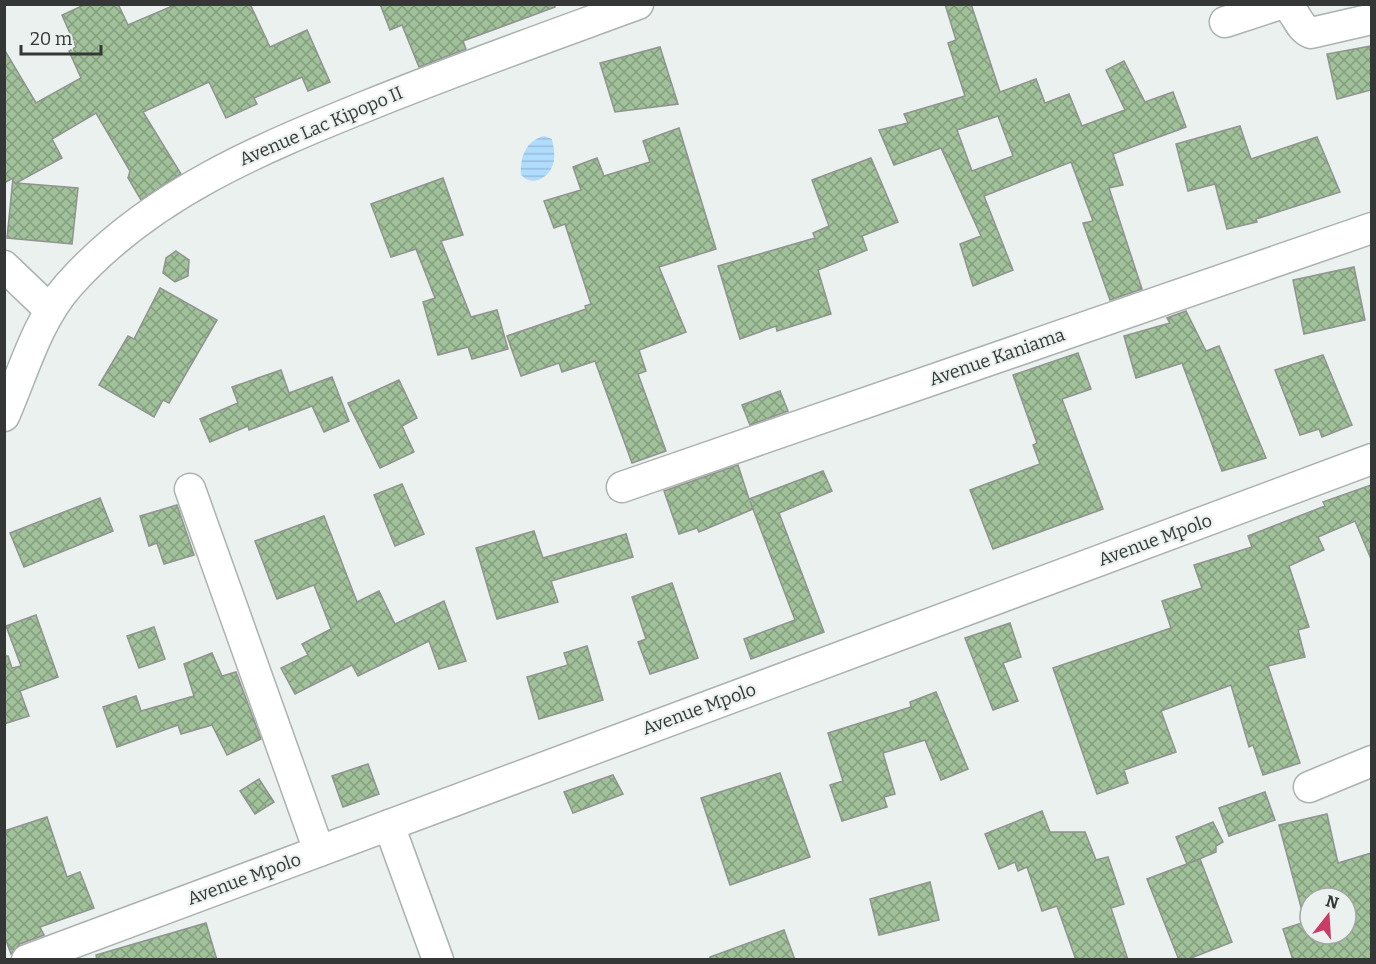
<svg xmlns="http://www.w3.org/2000/svg" width="1376" height="964" viewBox="0 0 1376 964" font-family="Bitter,serif">
  <style>
    .water { fill: url(#water-rules) }
    .building { fill: url(#building-cross-hatch); stroke: #90938f; stroke-width: 1.5; fill-rule: evenodd }
    .lines { fill: none; stroke-linecap: round; stroke-linejoin: round }
    .street-casing { stroke: #acb2b0; stroke-width: 33 }
    .street { stroke: #fff; stroke-width: 30 }
    .labels { text-anchor: middle; stroke-width: 4.5; stroke-linejoin: round; paint-order: stroke }
    .street-label { font-size: 18px; fill: #343736; stroke: #eaf1ee }
  </style>
  <defs>
    <pattern id="water-rules" width="6" height="5" patternUnits="userSpaceOnUse" patternTransform="scale(1.5)"><rect width="6" height="5" fill="#b0dcfd"/><path d="M0 2.5h6" fill="none" stroke="#98bdd9"/></pattern>
    <pattern id="building-cross-hatch" width="8" height="8" patternUnits="userSpaceOnUse" patternTransform="scale(1.5)"><rect width="8" height="8" fill="#a0c19a"/><path d="M0 0l8 8M0 8l8-8" fill="none" stroke="#839e7e"/></pattern>
  </defs>
  <rect width="100%" height="100%" fill="#eaf1ee"/>
  <path class="water" d="M544,136L552,139C553,145 555,152 554,159C553,175 534,189 521,175C520,158 525,141 544,136Z"/>
  <g class="building">
    <polygon points="86,4 118,4 128,25 177,4 250,4 270,47 307,30 330,82 308,91 302,77 254,98 257,104 226,118 209,82 143,112 181,174 141,200 128,178 130,171 96,113 52,139 62,158 16,183 78,188 72,244 7,238 13,178 4,183 4,49 36,103 81,78 69,51 76,47 62,15"/>
    <polygon points="380,4 554,4 555,7 463,41 466,49 419,67 402,25 390,30"/>
    <path d="M945,4H971L1000,92L1036,79L1045,103L1069,94L1082,126L1125,110L1106,70L1124,61L1145,102L1173,92L1186,127L1113,154L1123,185L1109,188L1142,289L1110,300L1083,223L1093,221L1071,162L984,196L1013,270L973,286L960,244L981,236L941,148L894,165L879,130L908,123L904,114L965,96L948,43L956,40ZM998,116L1013,156L972,171L957,130Z"/>
    <polygon points="1371,46 1371,90 1337,99 1327,54"/>
    <polygon points="660,47 678,104 615,112 600,63"/>
    <polygon points="1240,126 1251,159 1317,137 1340,192 1256,219 1257,222 1227,229 1215,184 1188,191 1176,144"/>
    <polygon points="679,128 716,249 659,267 686,332 639,350 646,371 638,374 666,451 632,463 595,361 562,372 559,363 521,376 507,336 586,309 585,306 591,304 565,224 554,228 544,201 581,190 573,167 597,158 604,176 650,162 643,141"/>
    <polygon points="871,158 898,222 862,236 867,250 818,270 831,314 777,331 776,326 740,339 718,266 815,238 813,233 829,226 812,180"/>
    <polygon points="443,178 463,235 441,241 471,317 497,310 508,349 472,359 468,347 438,355 423,302 435,298 416,249 391,257 371,204"/>
    <polygon points="176,251 189,260 188,276 175,282 163,273 166,258"/>
    <polygon points="1354,267 1365,320 1304,334 1293,280"/>
    <polygon points="160,288 217,320 169,403 163,400 154,417 99,385 128,336 134,339"/>
    <polygon points="1186,311 1206,351 1219,346 1266,458 1222,471 1182,363 1136,378 1124,336 1170,323 1167,318"/>
    <polygon points="1078,353 1091,389 1062,399 1103,509 993,549 970,490 1040,464 1033,445 1037,443 1013,375"/>
    <polygon points="1323,355 1352,425 1322,437 1319,429 1300,435 1275,370"/>
    <polygon points="281,370 289,393 332,377 349,421 324,432 312,406 249,430 248,426 210,442 200,419 238,403 232,387"/>
    <polygon points="399,380 417,418 402,426 414,452 380,468 348,403"/>
    <polygon points="780,391 788,411 750,425 742,405"/>
    <polygon points="738,465 749,499 823,471 832,491 779,513 824,632 751,659 744,639 795,620 750,501 753,509 699,532 697,528 679,534 664,491"/>
    <polygon points="402,484 424,534 395,546 374,495"/>
    <polygon points="1371,485 1371,559 1355,521 1318,537 1324,550 1289,566 1309,627 1298,630 1305,657 1268,666 1300,763 1263,775 1253,745 1249,747 1231,685 1161,711 1176,752 1124,770 1128,783 1097,794 1053,668 1171,628 1162,601 1202,588 1194,565 1252,547 1248,536 1325,506 1323,502"/>
    <polygon points="100,498 113,531 24,567 10,533"/>
    <polygon points="177,505 194,555 164,564 157,543 149,546 140,516"/>
    <polygon points="324,516 357,602 379,591 395,624 444,601 466,661 439,669 429,641 358,676 352,665 295,694 281,668 308,655 302,644 331,629 314,585 277,599 255,541"/>
    <polygon points="534,531 543,558 626,534 633,557 551,581 558,602 497,619 476,548"/>
    <polygon points="672,583 698,658 650,674 638,642 646,639 632,597"/>
    <polygon points="36,615 58,677 20,691 29,716 4,724 4,656 8,656 12,668 21,666 6,626"/>
    <polygon points="1010,623 1021,657 1003,663 1018,701 993,710 965,638"/>
    <polygon points="154,627 165,659 139,668 127,636"/>
    <polygon points="587,646 603,700 539,719 527,677 568,665 564,653"/>
    <polygon points="212,653 222,676 236,672 261,739 227,755 212,725 181,734 178,725 117,747 103,707 136,696 141,711 194,696 184,664"/>
    <polygon points="936,692 968,769 941,780 925,740 883,753 895,794 884,797 887,807 842,821 830,785 843,781 828,733 911,707 910,702"/>
    <polygon points="368,764 379,794 343,807 332,776"/>
    <polygon points="780,773 810,857 730,885 701,798"/>
    <polygon points="613,775 623,794 573,813 564,792"/>
    <polygon points="259,779 274,802 255,814 240,791"/>
    <polygon points="1265,792 1275,820 1229,836 1219,808"/>
    <polygon points="1042,811 1050,832 1085,832 1096,860 1108,857 1124,904 1111,908 1128,960 1076,960 1057,906 1042,911 1027,867 1018,871 1015,862 999,869 985,834"/>
    <path d="M1327,814L1338,863L1371,853V960H1293L1283,929L1305,922L1279,825ZM1310,898H1346V934H1310Z"/>
    <polygon points="47,817 67,877 80,872 94,908 40,927 44,935 20,944 11,954 4,935 4,831"/>
    <polygon points="1213,822 1223,842 1216,846 1216,852 1187,864 1176,837"/>
    <polygon points="1200,859 1232,942 1186,960 1179,960 1147,879"/>
    <polygon points="930,882 939,920 879,935 870,899"/>
    <polygon points="206,923 217,960 97,960 96,955"/>
    <polygon points="784,930 795,960 710,960 710,957"/>
  </g>
  <g class="lines">
    <defs>
      <g id="street">
        <path d="M1284,4C1297,11 1297,27 1311,33L1372,19"/>
        <polyline points="1225,22 1280,4"/>
        <polyline points="4,266 50,310"/>
        <path d="M4,416C23,373 37,321 68,286C148,195 260,149 369,105C458,69 548,37 638,4"/>
        <polyline points="622,487 1372,228"/>
        <polyline points="190,489 319,851"/>
        <polyline points="1309,787 1372,761"/>
        <polyline points="389,825 438,960"/>
        <polyline points="27,960 1372,459"/>
      </g>
    </defs>
    <use href="#street" class="street-casing"/>
    <use href="#street" class="street"/>
  </g>
  <g class="labels">
    <g class="street-label">
      <text transform="translate(321 126) rotate(-23)" y="6">Avenue Lac Kipopo II</text>
      <text transform="translate(997 357) rotate(-19)" y="6">Avenue Kaniama</text>
      <text transform="translate(1155 540) rotate(-20)" y="6">Avenue Mpolo</text>
      <text transform="translate(699 709) rotate(-20)" y="6">Avenue Mpolo</text>
      <text transform="translate(244 879) rotate(-20)" y="6">Avenue Mpolo</text>
    </g>
  </g>
  <rect width="1376" height="964" fill="none" stroke="#343736" stroke-width="12"/>
  <g transform="translate(1328 916) rotate(17)"><circle r="28" fill="#eaf1ee" stroke="#a1a7a4" stroke-width="1.5"/>
  <path d="M0-4.5L10 22L0 15L-10 22Z" fill="#ca3c68"/>
  <text y="-9" font-size="16" font-weight="bold" text-anchor="middle" fill="#343736">N</text>
  </g>
  <path d="M21 45v9h80v-9" fill="none" stroke="#343736" stroke-width="3"/>
  <text x="30" y="45" font-size="18" fill="#343736" stroke="#eaf1ee" stroke-width="4.5" paint-order="stroke">20 m</text>
</svg>
